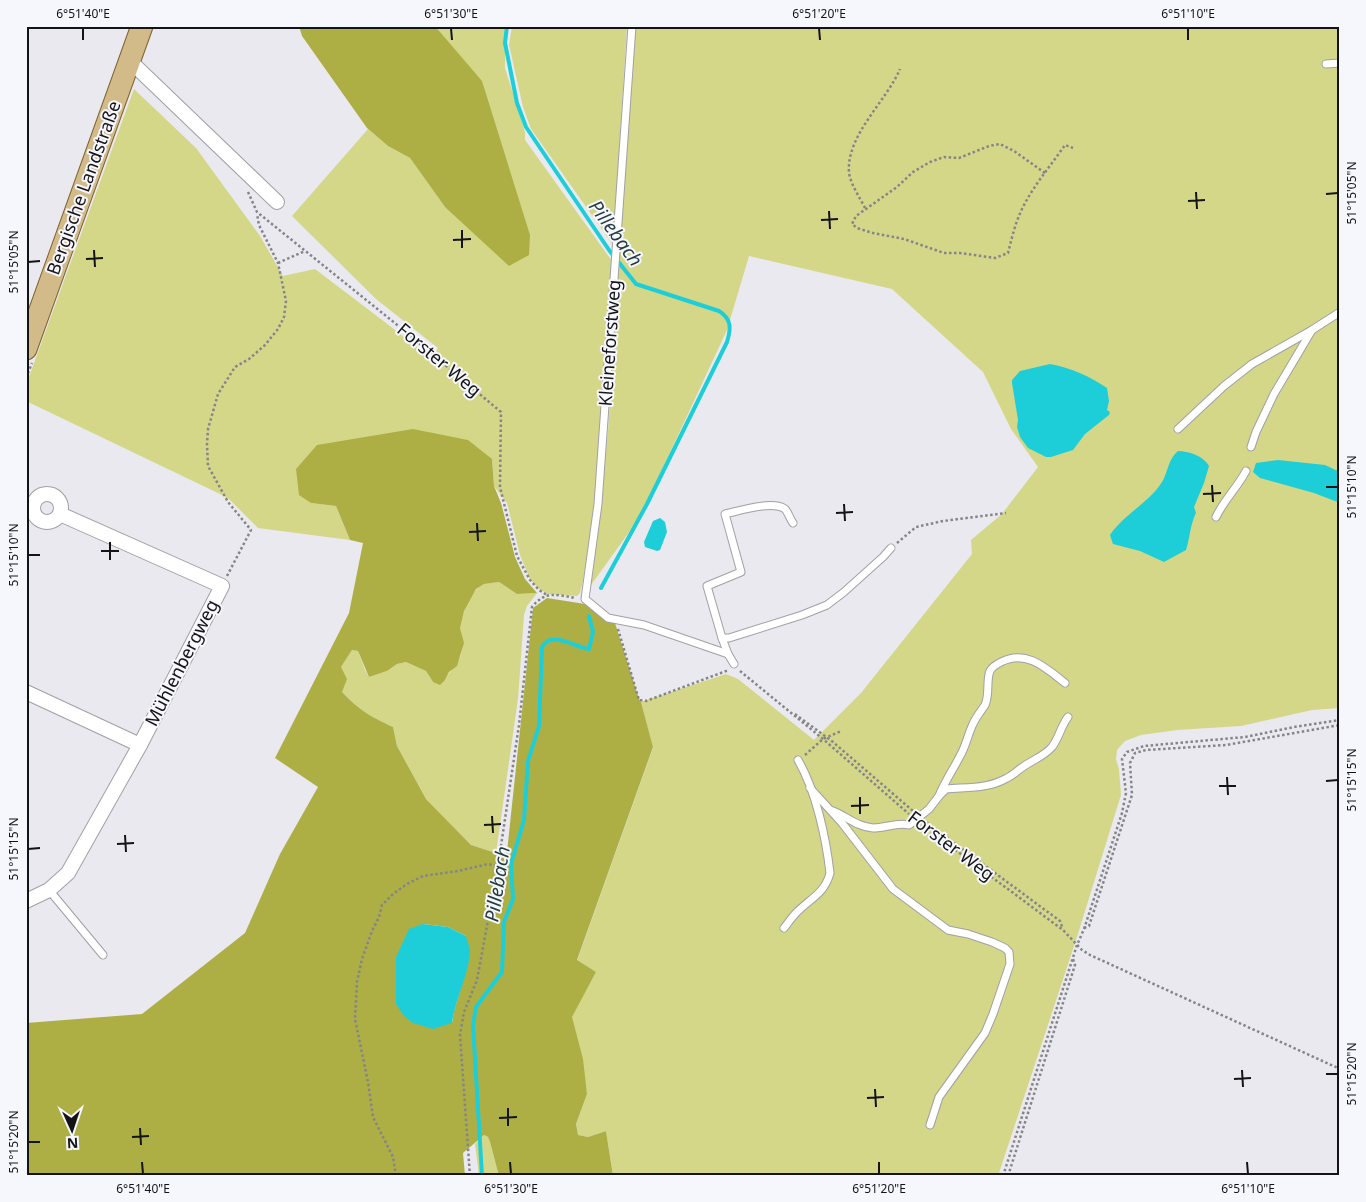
<svg xmlns="http://www.w3.org/2000/svg" width="1366" height="1202" viewBox="0 0 1366 1202" font-family="'Noto Sans',sans-serif">
  <style>
    .green { fill: #d4d788 }
    .forest { fill: #adaf45; fill-rule: evenodd }
    .water { fill: #1dced8 }
    .lines { fill: none; stroke-linecap: round; stroke-linejoin: round }
    .stream { stroke: #1dced8; stroke-width: 4 }
    .lane-casing { stroke: #a0a0a6; stroke-width: 9 }
    .street-casing { stroke: #a0a0a6; stroke-width: 16 }
    .primary-casing { stroke: #7d632d; stroke-width: 23 }
    .path { stroke: #858589; stroke-width: 2.5; stroke-dasharray: 2.5 2.5; stroke-linecap: butt }
    .lane { stroke: #fff; stroke-width: 7 }
    .street { stroke: #fff; stroke-width: 14 }
    .primary { stroke: #d3bb89; stroke-width: 21 }
    .ticks { fill: none; stroke: #141416; stroke-width: 2 }
    .labels { text-anchor: middle; stroke-width: 4; stroke-linejoin: round; paint-order: stroke }
    .street-label { font-size: 18px; fill: #141416; stroke: #f6f6fd }
    .water-label { font-size: 19px; font-style: italic; fill: #233c3e; stroke: #f6f6fd }
    .neatline { fill: none; stroke: #141416; stroke-width: 2 }
    .ticks-label { font-size: 12px; text-anchor: middle; fill: #141416 }
  </style>
  <rect width="100%" height="100%" fill="#e9e9ef"/>
  <g class="green">
    <polygon points="435,26 505,26 505,68 525,132 525,140 612,261 604,390 594,504 584,576 580,593 577,596 548,594 539,589 530,579 520,555 507,503 494,486 492,459 311,503 336,506 350,540 258,528 229,499 220,494 26,401 26,385 134,89 196,148 260,236 283,276 315,269 432,358 438,348 376,299 292,216 368,129 388,146 410,158 445,207 495,129 482,82"/>
    <polygon points="512,26 627,26 613,245 531,129 523,107 509,45"/>
    <polygon points="634,26 1340,26 1340,708 1312,710 1241,726 1177,730 1141,735 1125,741 1117,750 1116,759 1119,769 1121,795 1077,937 998,1176 613,1176 606,1131 588,1137 578,1135 576,1124 587,1094 571,1017 596,972 577,961 653,748 641,702 726,674 738,679 814,740 861,693 972,554 971,540 1002,514 1038,467 1011,429 983,372 892,289 749,256 727,330 640,517 591,585 608,432"/>
    <path d="M499,582L517,594L537,593L527,606L524,615L518,699L496,853L471,845L426,799L397,746L393,727C371,717 359,710 342,692L341,667L352,650L358,651L365,670L369,677L387,671L397,664L406,662L426,671L433,682L445,680C451,668 460,664 462,650C464,643 460,635 460,627C461,615 472,588 484,584C488,583 494,583 499,582Z"/>
    <polygon points="484,1135 488,1137 490,1142 499,1176 479,1176 475,1144"/>
  </g>
  <g class="forest">
    <polygon points="299,26 435,26 482,81 530,235 529,255 509,266 445,207 410,158 388,146 367,128 302,36"/>
    <path d="M413,429L468,440L492,459L494,486L501,503L515,557L525,579L537,593L517,594L499,582L484,584L476,589L464,611L460,628L464,643L457,666L449,672L445,680L440,685L433,682L426,671L406,662L397,664L387,671L369,677L358,651L352,650L341,667L347,679L342,692C359,710 371,717 393,727L397,746L426,799L471,845L496,853L507,852L533,608L547,598L585,604L615,623L639,699L641,702L653,747L577,960L596,972L572,1017L583,1059L587,1094L576,1124L578,1135L588,1137L606,1131L613,1176H499L490,1142L488,1137L484,1135L463,1153L465,1176H26V1023L142,1014L245,933L280,854L318,787L275,758L349,613L363,543L350,540L336,506L311,503L299,495L296,469L317,445ZM423,924L448,927L466,936L464,978L454,1011L452,1023Z"/>
  </g>
  <g class="water">
    <path d="M1050,364C1069,367 1091,377 1107,388L1109,401L1107,410L1110,412L1109,415L1085,434L1073,450L1051,457H1046L1028,448L1020,437L1017,427L1018,420L1012,383V380L1020,371Z"/>
    <path d="M1178,451C1188,451 1204,456 1209,466L1204,483L1194,507L1196,513C1190,525 1190,538 1186,550L1164,562L1140,551L1113,544L1110,535C1124,514 1149,503 1162,482C1168,472 1168,459 1178,451Z"/>
    <polygon points="1278,460 1325,465 1340,472 1340,503 1314,493 1260,478 1253,472 1256,463"/>
    <polygon points="660,518 665,522 667,532 660,550 657,551 645,547 644,542 653,521"/>
    <path d="M423,924L448,927L466,936C467,941 470,947 470,951C469,975 455,999 452,1023L433,1029L413,1023L404,1016L396,1004V957L409,929Z"/>
  </g>
  <g class="lines">
    <g class="stream">
      <path d="M507,26L505,43L517,103L526,127L609,250L636,284L719,311C732,319 731,329 727,342L647,504L601,588"/>
      <path d="M482,1176L473,1025L476,1007L502,972L504,922L513,899L511,864L524,820L528,761L539,726L542,647C551,630 575,647 589,649L593,632L589,616"/>
    </g>
    <defs>
      <g id="lane">
        <polyline points="632,26 598,504 585,599 608,618 644,625 728,654 734,664"/>
        <polyline points="1326,64 1340,63"/>
        <polyline points="1178,429 1224,386 1252,364 1312,330"/>
        <polyline points="1251,447 1256,432 1274,394 1312,330 1340,312"/>
        <path d="M1216,517C1224,500 1237,488 1246,471"/>
        <polyline points="722,638 729,638 802,615 827,605 844,592 883,557 891,548"/>
        <path d="M728,654L722,638L707,586L741,572L725,514C739,511 773,500 785,509C788,512 790,519 793,523"/>
        <path d="M1065,683C1046,668 1026,649 1001,662C997,664 992,667 990,671C986,680 990,694 985,705C981,711 976,717 973,724C968,734 966,746 960,756C953,770 945,781 939,796L946,789C967,787 988,789 1007,778C1015,774 1021,767 1029,763C1037,758 1045,755 1052,747C1059,738 1061,726 1068,717"/>
        <polyline points="810,788 842,823 893,889 948,930 968,934 992,942 1005,948 1009,952 1010,964 993,1014 985,1033 939,1097 930,1125"/>
        <path d="M833,811C847,817 858,827 873,828C886,828 897,822 909,825L929,809L939,796"/>
        <polyline points="49,890 103,955"/>
        <path d="M784,928C788,923 792,917 797,912C811,898 825,893 830,873C826,838 816,791 798,760"/>
      </g>
      <g id="street">
        <polyline points="130,61 277,202"/>
        <circle cx="47" cy="508" r="14"/>
        <polyline points="26,692 140,745"/>
        <polyline points="26,901 49,890 68,873 140,745 222,586 60,514"/>
      </g>
      <polyline id="primary" points="26,349 142,26"/>
    </defs>
    <use href="#lane" class="lane-casing"/>
    <use href="#street" class="street-casing"/>
    <use href="#primary" class="primary-casing"/>
    <g class="path">
      <path d="M1045,173L1014,151L1000,144L989,146L959,158L944,157L930,162L913,172L897,187L856,216L852,224L857,228L873,233L904,239L944,253H960L995,258L1008,253C1012,237 1016,220 1024,205C1035,184 1051,165 1065,145L1073,148"/>
      <polyline points="248,192 257,212 401,328 501,412 500,487 517,556 530,580 539,590 547,595"/>
      <path d="M865,208C860,198 851,185 849,173C846,135 886,102 900,69"/>
      <polyline points="278,263 305,251"/>
      <polyline points="26,378 32,363"/>
      <polyline points="897,543 916,527 943,521 1006,513"/>
      <polyline points="227,576 251,530 228,502 208,466 207,444 208,429 218,394 235,367 249,359 265,345 278,329 284,317 286,301 278,263 259,225 257,214"/>
      <polyline points="618,629 639,700 646,701 729,670"/>
      <polyline points="740,671 823,739 909,814"/>
      <polyline points="795,714 833,742 913,811"/>
      <polyline points="805,755 823,739 841,731"/>
      <polyline points="926,822 1060,921 1063,929"/>
      <polyline points="923,826 1063,930 1082,950 1090,955 1340,1069"/>
      <polyline points="1084,928 1089,926 1132,795 1130,763 1135,753 1146,750 1226,745 1340,725"/>
      <polyline points="396,1176 393,1157 373,1117 368,1082 355,1019 357,982 362,959 372,931 379,917 382,905 393,894 407,884 423,876 458,871 488,864 497,866"/>
      <path d="M470,1176L460,1035L464,1012L477,980L498,866L519,725L532,607C546,590 556,595 576,598"/>
      <polyline points="1003,1176 1077,945 1084,929 1122,813 1126,793 1122,759 1127,752 1144,746 1245,737 1294,727 1340,720"/>
      <polyline points="1008,1176 1075,965 1073,959"/>
    </g>
    <use href="#lane" class="lane"/>
    <use href="#street" class="street"/>
    <use href="#primary" class="primary"/>
  </g>
  <path class="ticks" d="M83,28V40M451,28L452,40M819,28L820,40M1188,28V40M1196,192L1197,209M1326,194L1338,193M1188,201L1205,200M829,211L830,229M821,220L838,219M462,230V248M453,240L471,239M94,250L95,267M86,259L103,258M28,262L40,261M1212,485L1213,502M1326,487H1338M1203,494L1221,493M844,504L845,521M836,513L853,512M477,523L478,541M469,532L486,531M110,542V560M101,551H119M28,555H40M1227,777L1228,795M1326,781L1338,780M1219,786H1236M860,797V814M851,806L869,805M492,816L493,833M484,825L501,824M125,835L126,852M117,844L134,843M28,849L40,848M1242,1070L1243,1087M1326,1074H1338M1234,1079L1251,1078M875,1089L876,1107M867,1098L884,1097M508,1108V1126M499,1118L517,1117M140,1128L141,1145M132,1137L149,1136M28,1142H40M142,1162L143,1174M510,1162L511,1174M879,1162V1174M1247,1162L1248,1174"/>
  <g class="labels">
    <g class="street-label">
      <text transform="translate(84 188) rotate(-70)" y="6">Bergische Landstraße</text>
      <text transform="translate(610 343) rotate(-86)" y="6">Kleineforstweg</text>
      <text transform="translate(439 360) rotate(40)" y="6">Forster Weg</text>
      <text transform="translate(182 663) rotate(-63)" y="6">Mühlenbergweg</text>
      <text transform="translate(951 846) rotate(37)" y="6">Forster Weg</text>
    </g>
    <g class="water-label">
      <text transform="translate(616 233) rotate(54)" y="7">Pillebach</text>
      <text transform="translate(497 884) rotate(-81)" y="7">Pillebach</text>
    </g>
  </g>
  <rect width="1366" height="1202" fill="none" stroke="#f6f6fd" stroke-width="55"/>
  <g transform="translate(72 1130) rotate(177)" stroke="#f6f6fd" stroke-width="4" paint-order="stroke">
  <path d="M0-4L9 19L0 12L-9 19Z" fill="#141416"/>
  <text y="-8" font-size="14" font-weight="bold" text-anchor="middle" fill="#141416">N</text>
  </g>
  <rect x="28" y="28" width="1310" height="1146" class="neatline"/>
  <g class="ticks-label">
    <text x="83" y="18">6°51'40"E</text>
    <text x="451" y="18">6°51'30"E</text>
    <text x="819" y="18">6°51'20"E</text>
    <text x="1188" y="18">6°51'10"E</text>
    <text transform="translate(1352 193) rotate(-90)" y="4">51°15'05"N</text>
    <text transform="translate(14 262) rotate(-90)" y="4">51°15'05"N</text>
    <text transform="translate(1352 487) rotate(-90)" y="4">51°15'10"N</text>
    <text transform="translate(14 555) rotate(-90)" y="4">51°15'10"N</text>
    <text transform="translate(1352 780) rotate(-90)" y="4">51°15'15"N</text>
    <text transform="translate(14 849) rotate(-90)" y="4">51°15'15"N</text>
    <text transform="translate(1352 1074) rotate(-90)" y="4">51°15'20"N</text>
    <text transform="translate(14 1142) rotate(-90)" y="4">51°15'20"N</text>
    <text x="143" y="1193">6°51'40"E</text>
    <text x="511" y="1193">6°51'30"E</text>
    <text x="879" y="1193">6°51'20"E</text>
    <text x="1248" y="1193">6°51'10"E</text>
  </g>
</svg>
